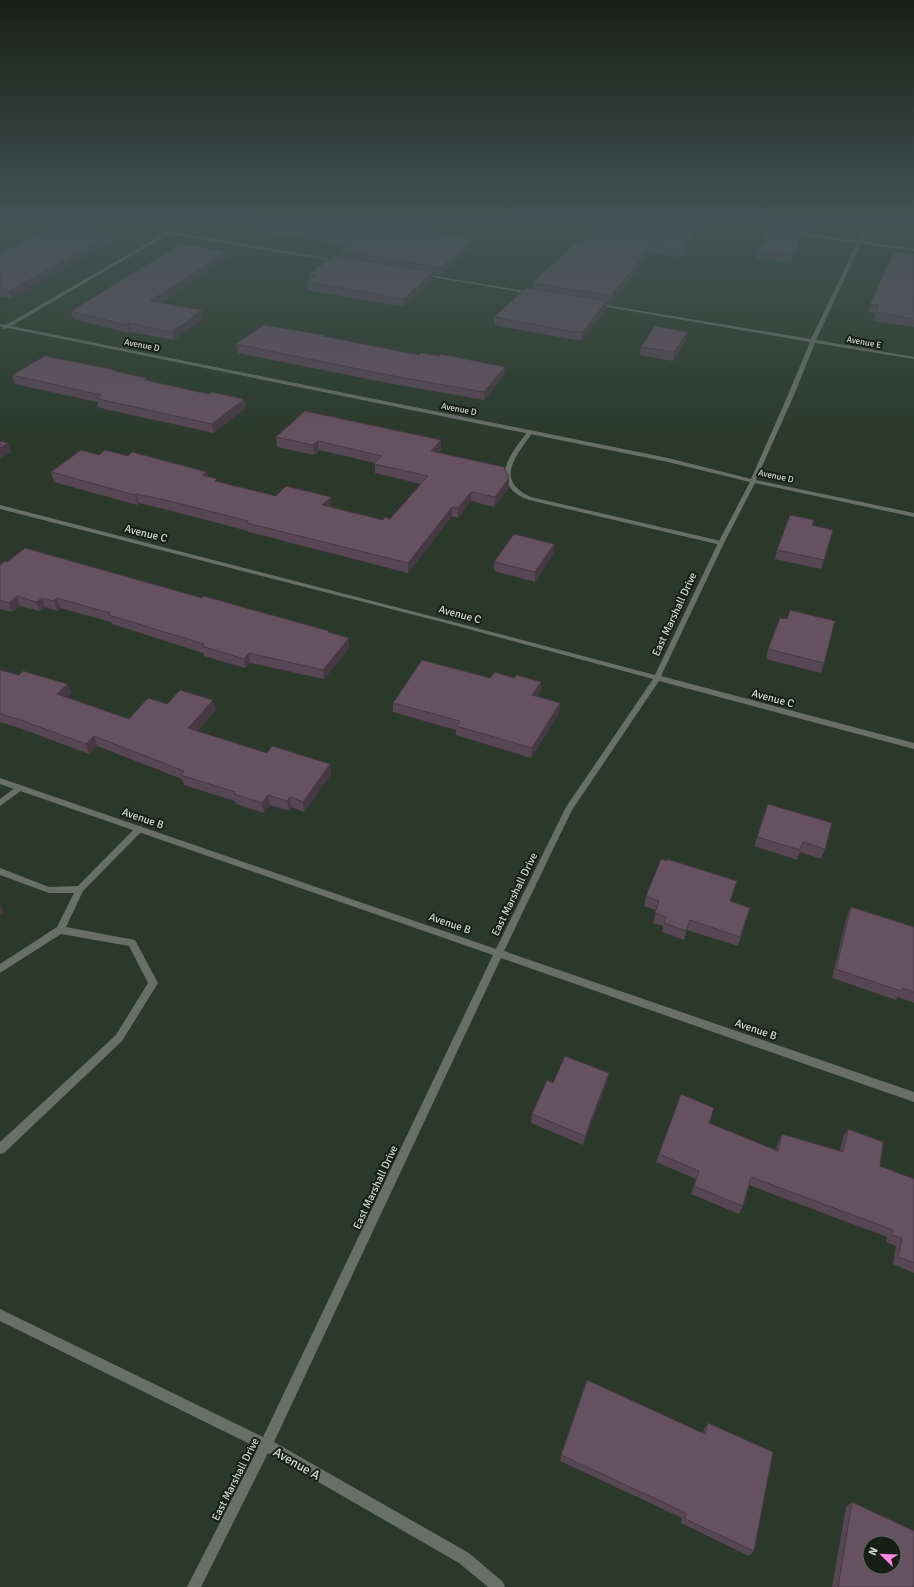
<svg xmlns="http://www.w3.org/2000/svg" width="914" height="1587" viewBox="0 0 914 1587" font-family="Signika,sans-serif">
  <style>
    .lines { fill: none; stroke-linecap: round; stroke-linejoin: round }
    .service { fill: #686f67; fill-rule: evenodd }
    .minor { fill: #686f67; fill-rule: evenodd }
    .wall { fill: #574653 }
    .shaded-wall { fill: #473943 }
    .building { fill: #655160; stroke: #473943; fill-rule: evenodd }
    .labels { text-anchor: middle; stroke-width: 4; stroke-linejoin: round; paint-order: stroke }
    .far-street-label { font-size: 9px; fill: #d1dbd0; stroke: #181f17 }
    .street-label { font-size: 11px; fill: #d1dbd0; stroke: #181f17 }
    .near-street-label { font-size: 13px; fill: #d1dbd0; stroke: #181f17 }
  </style>
  <rect width="100%" height="100%" fill="#2a3929"/>
  <g class="lines">
    <g class="service">
      <path d="M528,431L533,432C517,455 493,480 531,497L721,541L724,543L721,545L529,500C520,497 514,493 509,486C496,468 518,445 528,431Z"/>
      <polygon points="19,785 23,788 22,790 0,806 0,799"/>
      <polygon points="139,826 142,827 143,829 142,831 83,891 66,927 135,940 158,983 122,1041 4,1153 0,1154 0,1142 116,1035 148,983 129,946 61,934 0,973 0,964 57,927 74,893 49,893 0,875 0,868 49,887 78,886 136,827"/>
    </g>
    <g class="minor">
      <polygon points="99,221 106,221 168,231 186,221 190,221 172,232 342,261 340,262 169,234 11,326 668,458 751,479 788,395 810,342 596,305 594,305 594,303 811,339 857,243 795,234 794,232 859,241 868,221 872,221 862,241 914,249 914,251 861,244 816,340 914,357 914,359 815,343 794,395 756,480 914,513 914,517 755,483 724,543 661,676 914,743 914,749 659,681 572,810 504,951 914,1092 914,1102 501,958 274,1442 469,1553 503,1582 505,1587 488,1587 459,1563 268,1453 201,1587 187,1587 258,1448 0,1321 0,1309 263,1437 493,955 0,784 0,778 496,949 566,807 653,679 442,622 0,509 0,505 446,620 655,675 718,543 750,482 668,462 8,328 2,329 3,327 0,326 0,324 6,325 165,233"/>
      <polygon points="709,221 716,221 782,231 780,232"/>
      <polygon points="423,274 532,292 534,293 532,294 425,276 423,276"/>
    </g>
  </g>
  <g class="wall">
    <polygon points="258,221 432,221 418,231 473,247 440,275 434,274 434,280 403,307 308,290 307,282 310,280 309,274 341,257 340,251 348,246 255,230 254,223"/>
    <polygon points="776,221 818,221 809,233 806,232 805,237 800,243 790,263 755,258 757,251 775,225"/>
    <polygon points="824,221 838,221 838,222"/>
    <polygon points="679,222 679,226 698,229 697,236 682,258 650,253 611,304 607,303 606,309 582,340 575,340 494,325 494,317 532,289 532,283"/>
    <polygon points="114,241 11,298 0,296 0,254"/>
    <polygon points="227,252 228,259 161,303 204,318 174,340 130,332 129,333 73,319 71,311"/>
    <polygon points="914,254 914,327 873,321 875,313 868,312 870,304"/>
    <polygon points="687,332 686,340 673,361 640,355 641,347"/>
    <polygon points="324,335 324,336 419,355 439,356 505,367 504,375 484,400 388,383 238,353 236,344"/>
    <polygon points="115,370 116,371 146,378 147,380 208,394 244,399 245,408 214,433 109,410 98,407 97,402 15,384 12,375"/>
    <polygon points="276,437 441,440 441,450 439,453 509,478 509,488 494,507 471,501 458,518 452,516 408,573 249,532 248,531 172,511 139,503 137,505 54,482 51,472 99,455 208,477 218,482 276,496 331,497 331,507 383,520 390,519 421,484 375,473 375,463 319,450 314,455 277,447"/>
    <polygon points="833,530 821,569 775,559 777,550"/>
    <polygon points="554,544 554,553 535,582 494,571 494,562"/>
    <polygon points="0,565 202,598 349,638 349,648 324,679 250,663 245,668 204,656 203,653 112,624 111,622 60,608 57,611 45,607 40,611 20,606 12,612 0,609"/>
    <polygon points="768,649 824,663 821,673 766,659"/>
    <polygon points="0,670 71,693 67,697 129,719 167,704 216,710 197,731 267,753 330,764 331,774 304,812 291,807 289,811 270,805 264,813 236,804 235,801 184,785 182,779 97,746 89,754 22,729 0,722"/>
    <polygon points="490,678 514,678 541,682 540,692 537,696 560,703 559,713 531,758 456,735 456,730 393,712 393,703"/>
    <polygon points="768,804 825,849 821,859 800,852 797,860 754,846"/>
    <polygon points="734,891 730,901 750,908 738,946 687,930 684,940 662,932 663,926 653,923 656,910 644,906 646,896"/>
    <polygon points="851,907 914,927 914,1003 898,997 896,1000 832,978 847,916"/>
    <polygon points="609,1073 607,1082 583,1145 531,1123 532,1114 553,1083"/>
    <polygon points="709,1123 776,1150 778,1143 782,1134 840,1151 843,1137 848,1129 880,1166 914,1179 914,1273 893,1264 896,1246 886,1242 887,1237 749,1185 743,1206 739,1214 691,1194 696,1179 656,1162 659,1154"/>
    <polygon points="708,1423 754,1551 749,1556 681,1523 682,1518 560,1461 561,1455 703,1433 704,1429"/>
    <polygon points="852,1502 914,1587 832,1587 846,1507"/>
  </g>
  <g class="shaded-wall">
    <polygon points="421,221 432,221 409,237 409,229"/>
    <polygon points="814,221 818,221 809,233 810,225"/>
    <polygon points="698,229 697,236 682,258 683,250"/>
    <polygon points="807,230 805,237 800,243 790,263 792,256 802,236"/>
    <polygon points="112,234 114,241 11,298 9,291"/>
    <polygon points="473,240 473,247 440,275 440,268"/>
    <polygon points="651,246 650,253 611,304 611,296"/>
    <polygon points="227,252 228,259 152,309 150,301"/>
    <polygon points="434,272 434,280 403,307 403,299"/>
    <polygon points="607,301 606,309 582,340 583,332"/>
    <polygon points="202,310 204,318 174,340 172,332"/>
    <polygon points="129,323 130,332 129,333 127,325"/>
    <polygon points="687,332 686,340 673,361 674,352"/>
    <polygon points="505,367 504,375 484,400 484,392"/>
    <polygon points="244,399 245,408 214,433 212,424"/>
    <polygon points="441,440 441,450 432,461 431,451"/>
    <polygon points="318,441 319,450 314,455 313,445"/>
    <polygon points="8,443 11,452 0,459 0,448"/>
    <polygon points="207,472 209,481 202,475"/>
    <polygon points="509,478 509,488 494,507 495,497"/>
    <polygon points="471,492 471,501 458,518 458,508"/>
    <polygon points="136,494 139,503 137,505 135,495"/>
    <polygon points="331,497 331,507 323,515 322,505"/>
    <polygon points="452,507 452,516 408,573 408,563"/>
    <polygon points="554,544 554,553 535,582 535,572"/>
    <polygon points="17,596 20,606 12,612 9,603"/>
    <polygon points="42,598 45,607 40,611 36,602"/>
    <polygon points="57,598 60,608 57,611 54,601"/>
    <polygon points="349,638 349,648 324,679 323,670"/>
    <polygon points="249,653 250,663 245,668 244,659"/>
    <polygon points="541,682 540,692 531,704 532,695"/>
    <polygon points="68,684 71,693 61,704 57,694"/>
    <polygon points="213,700 216,710 191,738 188,728"/>
    <polygon points="560,703 559,713 531,758 532,748"/>
    <polygon points="94,736 97,746 89,754 86,744"/>
    <polygon points="330,764 331,774 304,812 303,802"/>
    <polygon points="268,795 270,805 264,813 262,803"/>
    <polygon points="290,797 291,807 289,811 287,801"/>
    <polygon points="0,904 4,912 0,916"/>
    <polygon points="690,920 684,940 686,931"/>
    <polygon points="609,1073 607,1082 583,1145 585,1136"/>
  </g>
  <g class="building">
    <polygon points="258,221 421,221 409,229 473,240 440,268 340,251 356,240 254,223"/>
    <polygon points="600,221 667,221 679,222 676,226 698,229 683,250 651,246 611,296 532,283"/>
    <polygon points="775,221 814,221 810,225"/>
    <polygon points="59,224 112,234 9,291 0,289 0,254"/>
    <polygon points="773,225 807,230 802,236 792,256 757,251"/>
    <polygon points="181,244 227,252 150,301 202,310 172,332 129,323 127,325 71,311"/>
    <polygon points="894,251 914,254 914,319 876,312 879,305 870,304"/>
    <polygon points="334,256 434,272 403,299 307,282 316,276 309,274"/>
    <polygon points="526,288 607,301 583,332 575,332 494,317"/>
    <polygon points="264,325 324,335 322,336 419,355 421,353 439,356 441,354 505,367 484,392 388,375 236,344"/>
    <polygon points="655,326 687,332 674,352 641,347"/>
    <polygon points="45,356 115,370 113,371 146,378 144,380 208,394 211,392 244,399 212,424 107,401 96,398 101,395 12,375"/>
    <polygon points="305,411 441,440 431,451 504,467 509,478 495,497 471,492 458,508 452,507 408,563 247,523 248,521 170,501 136,494 135,495 51,472 81,450 99,455 105,450 128,456 132,452 207,472 202,475 217,479 215,481 276,496 286,486 331,497 322,505 383,520 385,517 390,519 428,476 374,464 382,456 318,441 313,445 276,437"/>
    <polygon points="0,441 8,443 0,448"/>
    <polygon points="790,515 814,520 812,525 833,530 824,560 777,550"/>
    <polygon points="514,534 554,544 535,572 494,562"/>
    <polygon points="25,548 202,598 203,596 329,631 328,632 349,638 323,670 249,653 244,659 202,646 204,644 109,615 110,613 57,598 54,601 42,598 36,602 17,596 9,603 0,600 0,565 5,561 7,562"/>
    <polygon points="790,610 835,621 824,663 768,649 780,618 787,619"/>
    <polygon points="422,660 490,678 495,672 514,678 517,675 541,682 532,695 560,703 532,748 456,726 460,721 393,703"/>
    <polygon points="0,670 19,675 23,671 68,684 57,694 129,719 148,698 167,704 180,690 213,700 188,728 267,753 272,746 330,764 303,802 290,797 287,801 268,795 262,803 234,794 235,792 181,775 184,771 94,736 86,744 18,719 0,714"/>
    <polygon points="768,804 832,823 825,849 803,842 800,850 757,837"/>
    <polygon points="661,859 667,861 667,859 737,881 730,901 750,908 740,937 690,920 686,931 664,923 666,917 655,913 659,901 646,896"/>
    <polygon points="851,907 914,927 914,992 902,988 901,991 836,969"/>
    <polygon points="565,1056 609,1073 585,1136 532,1114 547,1080 553,1083"/>
    <polygon points="681,1094 714,1108 709,1123 778,1151 782,1134 843,1152 848,1129 883,1142 880,1166 914,1179 914,1263 898,1257 902,1238 892,1235 893,1230 751,1177 743,1206 694,1186 699,1171 659,1154"/>
    <polygon points="587,1380 705,1434 708,1423 773,1452 754,1551 685,1519 686,1513 561,1455"/>
    <path d="M852,1502L914,1531V1587H838ZM870,1543H894V1567H870Z"/>
  </g>
  <linearGradient id="sky" x2="0" y2="1"><stop stop-color="#171f17"/><stop offset="0.5" stop-color="#445454"/><stop offset="1" stop-color="#445454" stop-opacity="0"/></linearGradient>
  <rect width="914" height="443" fill="url(#sky)"/>
  <g class="labels">
    <g class="far-street-label">
      <text transform="translate(864 342) rotate(10)" y="3">Avenue E</text>
      <text transform="translate(142 345) rotate(11)" y="3">Avenue D</text>
      <text transform="translate(459 409) rotate(11)" y="3">Avenue D</text>
      <text transform="translate(776 476) rotate(12)" y="3">Avenue D</text>
    </g>
    <g class="street-label">
      <text transform="translate(146 533) rotate(14)" y="4">Avenue C</text>
      <text transform="translate(460 614) rotate(15)" y="4">Avenue C</text>
      <text transform="translate(674 614) rotate(-65)" y="4">East Marshall Drive</text>
      <text transform="translate(773 698) rotate(15)" y="4">Avenue C</text>
      <text transform="translate(143 818) rotate(19)" y="4">Avenue B</text>
      <text transform="translate(514 894) rotate(-64)" y="4">East Marshall Drive</text>
      <text transform="translate(450 923) rotate(19)" y="4">Avenue B</text>
      <text transform="translate(756 1029) rotate(19)" y="4">Avenue B</text>
      <text transform="translate(375 1187) rotate(-65)" y="4">East Marshall Drive</text>
      <text transform="translate(235 1479) rotate(-63)" y="4">East Marshall Drive</text>
    </g>
    <g class="near-street-label">
      <text transform="translate(297 1463) rotate(30)" y="5">Avenue A</text>
    </g>
  </g>
  <g transform="translate(882 1555) rotate(293)"><circle r="19" fill="#181f17" stroke="#626a61"/>
  <path d="M0-3L7 15L0 10L-7 15Z" fill="#fc86e3"/>
  <text y="-6" font-size="11" font-weight="bold" text-anchor="middle" fill="#d1dbd0">N</text>
  </g>
</svg>
